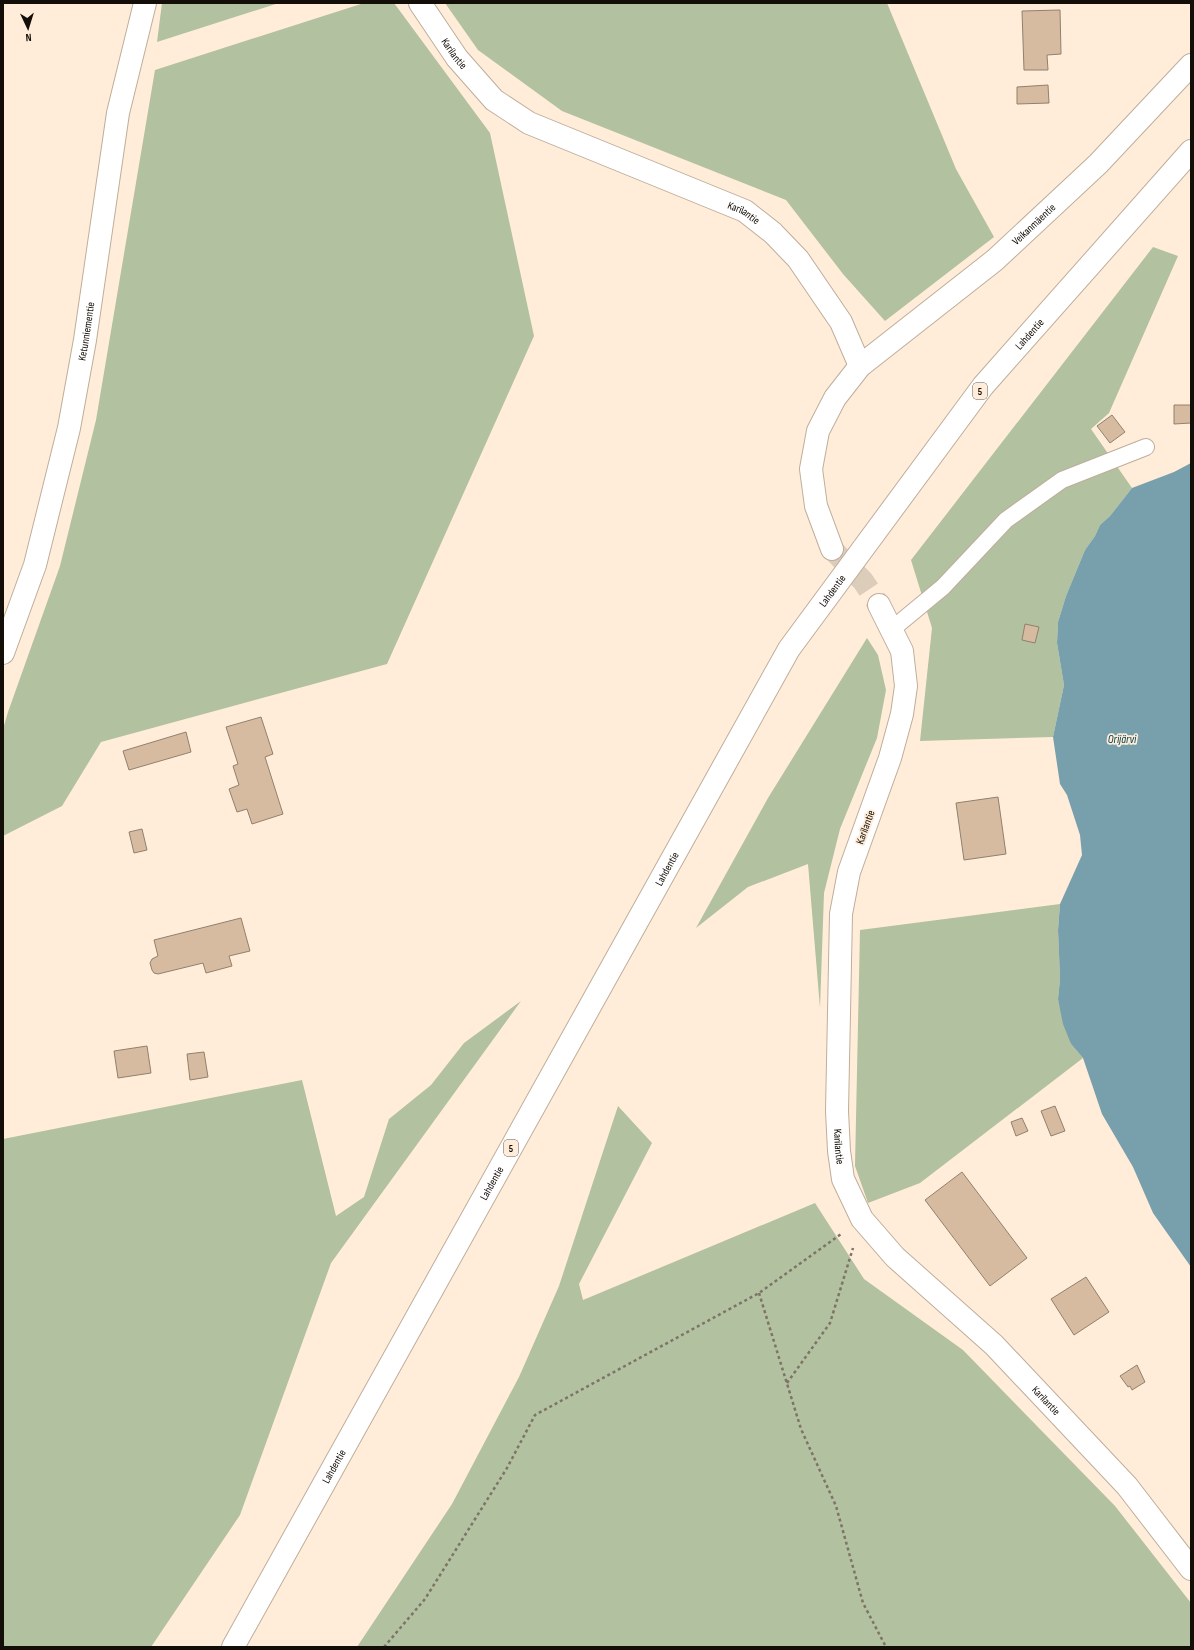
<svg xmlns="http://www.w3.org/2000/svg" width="1194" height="1650" viewBox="0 0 1194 1650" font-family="'Sofia Sans Condensed',sans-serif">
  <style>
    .forest { fill: #b2c1a0 }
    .water { fill: #77a0ac }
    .building { fill: #d6bba0; stroke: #91806f }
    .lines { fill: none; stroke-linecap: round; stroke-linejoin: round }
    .minor-tunnel { stroke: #dcccba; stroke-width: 22; stroke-dasharray: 22 11; stroke-linecap: butt }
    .service-casing { stroke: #beae9b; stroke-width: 18 }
    .minor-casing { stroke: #beae9b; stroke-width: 24 }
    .trunk-casing { stroke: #beae9b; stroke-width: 24 }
    .path { stroke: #7e7367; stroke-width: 2.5; stroke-dasharray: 3 3; stroke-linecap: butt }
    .service { stroke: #fff; stroke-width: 16 }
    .minor { stroke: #fff; stroke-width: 22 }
    .trunk { stroke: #fff; stroke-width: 22 }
    .labels { text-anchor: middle; stroke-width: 3.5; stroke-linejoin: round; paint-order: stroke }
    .shield { fill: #ffedd9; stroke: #5a5147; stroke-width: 1 }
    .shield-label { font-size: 10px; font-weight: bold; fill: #140e08 }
    .street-label { font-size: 11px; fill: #140e08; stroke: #ffedd9 }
    .water-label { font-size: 12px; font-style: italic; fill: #00414f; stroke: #ffedd9 }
  </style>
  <rect width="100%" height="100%" fill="#ffedd9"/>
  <g class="forest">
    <polygon points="162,3 279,3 157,42"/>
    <polygon points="364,3 394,3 490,133 534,336 387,664 101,742 62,806 3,836 3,729 8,712 60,566 96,420 155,70"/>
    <polygon points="445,3 887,3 956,169 994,237 885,321 843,274 786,200 562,111 478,50"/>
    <polygon points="1153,247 1178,256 1109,413 1091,429 1132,488 1110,516 1100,525 1095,536 1085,550 1066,596 1058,622 1057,643 1064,685 1053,737 920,741 932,628 911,560"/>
    <polygon points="867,638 878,655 886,690 877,738 840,829 824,893 820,1008 808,864 748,887 696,928 768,798"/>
    <polygon points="1060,904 1058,930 1060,979 1058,999 1071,1044 1083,1058 920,1183 868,1203 855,1166 860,930"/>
    <polygon points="521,1001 331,1263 240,1515 151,1647 3,1647 3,1139 302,1080 336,1216 364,1197 389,1119 431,1085 464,1043"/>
    <polygon points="618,1106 652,1143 579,1284 583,1300 815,1203 864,1279 963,1350 1115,1506 1191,1603 1191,1647 357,1647 452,1504 519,1377 559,1286"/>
  </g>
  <polygon class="water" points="1191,463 1191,1267 1153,1213 1133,1167 1102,1114 1083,1058 1071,1044 1063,1024 1058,999 1060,979 1058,930 1060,904 1082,855 1080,835 1067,795 1060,784 1053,737 1064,685 1057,643 1058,622 1066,596 1085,550 1095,536 1100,525 1110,516 1132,488 1174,472"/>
  <g class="building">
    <polygon points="1060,10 1061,54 1047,55 1048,70 1024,70 1022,11"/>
    <polygon points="1048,85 1049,103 1017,104 1017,87"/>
    <polygon points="1174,405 1191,405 1191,423 1174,424"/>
    <polygon points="1112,415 1125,432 1110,443 1097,426"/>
    <polygon points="1025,624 1039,627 1035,643 1022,640"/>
    <polygon points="261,717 273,754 265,757 283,814 252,824 247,809 237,812 229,789 239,785 233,766 238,764 226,727"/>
    <polygon points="186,732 191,752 129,770 123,751"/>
    <polygon points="998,797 1006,854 964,860 956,803"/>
    <polygon points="142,829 147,850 134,853 129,832"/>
    <polygon points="241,918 250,951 229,956 232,966 206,973 203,963 158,974 154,973 152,970 150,963 152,959 158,956 154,940"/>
    <polygon points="147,1046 151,1073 118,1078 114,1051"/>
    <polygon points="204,1052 208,1077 190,1080 187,1054"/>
    <polygon points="1055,1106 1065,1131 1051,1136 1041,1111"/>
    <polygon points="1022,1118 1028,1131 1016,1136 1011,1122"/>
    <polygon points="962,1172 1027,1258 990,1286 925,1200"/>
    <polygon points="1086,1277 1109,1312 1074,1335 1051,1299"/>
    <polygon points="1137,1365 1145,1382 1132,1390 1130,1386 1128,1387 1120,1376"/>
  </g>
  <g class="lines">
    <polyline class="minor-tunnel" points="832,549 863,581 879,605"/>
    <defs>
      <polyline id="service" points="891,630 943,587 1006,520 1062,480 1146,447"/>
      <g id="minor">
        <path id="s1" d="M420,3L457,58L494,100L529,123L745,211L773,233L798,259L841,322L860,366"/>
        <path id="s2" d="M832,549L816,506L811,469L818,431L835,398L860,366L995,260L1098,164L1191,65"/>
        <path id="s3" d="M879,605L902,651L906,686L902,714L890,758L849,872L841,914L837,1111L839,1151L843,1179L862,1219L895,1257L994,1345L1127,1486L1191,1569"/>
        <path id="s4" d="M3,653L35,565L69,428L85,340L118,113L145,3"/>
      </g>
      <g id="trunk">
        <path id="s5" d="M233,1647L789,649L983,386L1191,151"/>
      </g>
    </defs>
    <use href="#service" class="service-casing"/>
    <use href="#minor" class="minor-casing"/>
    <use href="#trunk" class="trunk-casing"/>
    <g class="path">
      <polyline points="759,1293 801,1429 836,1506 863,1603 886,1647"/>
      <polyline points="787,1383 830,1323 853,1248"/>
      <polyline points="384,1647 425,1599 507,1468 535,1415 759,1293 841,1234"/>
    </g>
    <use href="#service" class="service"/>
    <use href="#minor" class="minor"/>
    <use href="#trunk" class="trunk"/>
  </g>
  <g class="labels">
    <g class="shield">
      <rect x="973" y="383" width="14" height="16" rx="3"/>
      <rect x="504" y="1140" width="14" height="16" rx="3"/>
    </g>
    <g class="shield-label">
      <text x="980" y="395">5</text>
      <text x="511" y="1152">5</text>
    </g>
    <g class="street-label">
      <text dy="4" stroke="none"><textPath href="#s1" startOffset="61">Karilantie</textPath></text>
      <text dy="4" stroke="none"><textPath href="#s1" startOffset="397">Karilantie</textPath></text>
      <text dy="4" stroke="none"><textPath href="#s2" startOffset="424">Veikanmäentie</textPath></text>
      <text dy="4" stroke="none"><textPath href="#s4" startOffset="333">Ketunniementie</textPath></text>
      <text dy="4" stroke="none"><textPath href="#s5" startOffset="1539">Lahdentie</textPath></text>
      <text dy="4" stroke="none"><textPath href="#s5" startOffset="1215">Lahdentie</textPath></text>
      <text transform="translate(865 827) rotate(-70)" y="4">Karilantie</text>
      <text dy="4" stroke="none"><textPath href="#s5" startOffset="891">Lahdentie</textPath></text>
      <text dy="4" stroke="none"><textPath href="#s3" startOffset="557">Karilantie</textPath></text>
      <text dy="4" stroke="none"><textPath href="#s5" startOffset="531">Lahdentie</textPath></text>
      <text dy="4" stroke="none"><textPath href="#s3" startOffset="893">Karilantie</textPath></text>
      <text dy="4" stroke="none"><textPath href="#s5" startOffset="207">Lahdentie</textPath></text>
    </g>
    <g class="water-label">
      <text x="1122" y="743">Orijärvi</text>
    </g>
  </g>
  <rect width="1194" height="1650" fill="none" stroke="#140e08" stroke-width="8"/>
  <g transform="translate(28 28) rotate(176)" stroke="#ffedd9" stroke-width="3" paint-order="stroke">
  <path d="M0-3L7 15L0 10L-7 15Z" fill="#140e08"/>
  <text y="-6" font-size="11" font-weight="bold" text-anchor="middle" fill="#140e08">N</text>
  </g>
</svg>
